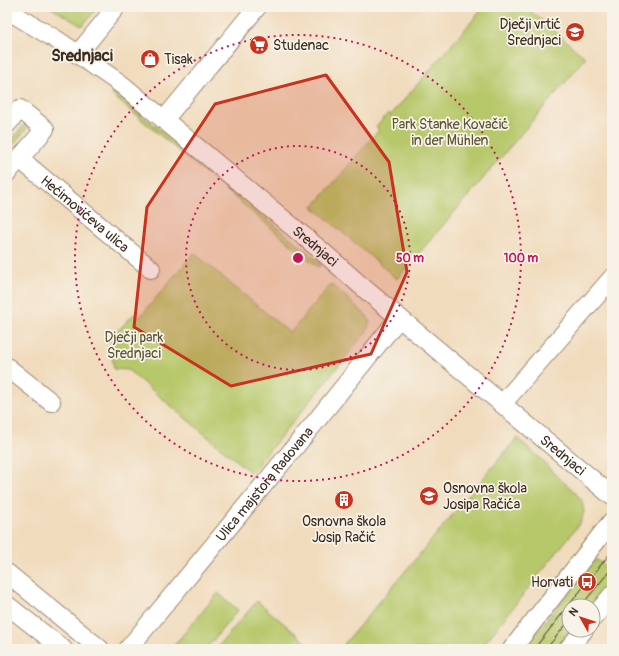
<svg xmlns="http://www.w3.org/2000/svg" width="619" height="656" viewBox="0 0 619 656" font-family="Pangolin,sans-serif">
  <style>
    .green { fill: #b7c86b; stroke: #797944 }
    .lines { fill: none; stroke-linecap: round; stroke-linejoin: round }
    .minor-casing { stroke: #96826e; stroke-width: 20 }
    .minor { stroke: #fff; stroke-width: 18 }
    .tram { stroke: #3b2a1e; stroke-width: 1 }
    .marked { fill: #c8321e; fill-opacity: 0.2; stroke: #c8321e; stroke-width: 3; stroke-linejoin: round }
    .ring { fill: none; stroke: #c2185b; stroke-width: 2; stroke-dasharray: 2 4 }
    .labels { text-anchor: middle; stroke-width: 3.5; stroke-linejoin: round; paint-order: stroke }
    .poi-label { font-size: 14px; fill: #3b2a1e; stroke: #f7f3e8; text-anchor: start }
    .park-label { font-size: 14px; fill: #5a5231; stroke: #f7f3e8 }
    .street-label { font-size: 14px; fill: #3b2a1e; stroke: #f7f3e8 }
    .quarter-label { font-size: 16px; font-weight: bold; fill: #3b2a1e; stroke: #f7f3e8 }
    .centre { fill: #c2185b; stroke: #f7f3e8; stroke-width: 2 }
    .ring-label { font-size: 12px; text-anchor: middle; font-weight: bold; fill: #c2185b; stroke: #f7f3e8; stroke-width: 3.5; stroke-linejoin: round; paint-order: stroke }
  </style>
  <rect width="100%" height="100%" fill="#f7f3e8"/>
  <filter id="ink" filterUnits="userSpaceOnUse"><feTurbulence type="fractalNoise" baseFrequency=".025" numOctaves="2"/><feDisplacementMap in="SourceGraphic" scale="8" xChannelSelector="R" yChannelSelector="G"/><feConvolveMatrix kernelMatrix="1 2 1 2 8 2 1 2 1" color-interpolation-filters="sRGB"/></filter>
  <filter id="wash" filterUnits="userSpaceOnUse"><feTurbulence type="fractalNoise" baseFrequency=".012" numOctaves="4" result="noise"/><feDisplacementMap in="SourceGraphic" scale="16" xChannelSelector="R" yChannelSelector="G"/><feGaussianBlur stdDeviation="0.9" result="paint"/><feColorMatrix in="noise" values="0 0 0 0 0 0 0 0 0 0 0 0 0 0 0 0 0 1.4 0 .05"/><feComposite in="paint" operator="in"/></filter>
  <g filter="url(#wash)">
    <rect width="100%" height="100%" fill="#f1dbbd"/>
    <g class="green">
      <polygon points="50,7 98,7 83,25 80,25"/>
      <polygon points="484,7 526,7 586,58 397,279 313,207 379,130 376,127 388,113 391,115"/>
      <polygon points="113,91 322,264 318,267 112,95"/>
      <polygon points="25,124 29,126 7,152 7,146"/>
      <polygon points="194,253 290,333 331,284 367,316 370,322 367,331 251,473 128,370 114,369 112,355 109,352 112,349 110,339 134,314 139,318"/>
      <polygon points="517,438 541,459 556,476 574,491 582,501 584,512 580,523 480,649 340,649"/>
      <polygon points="596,559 612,572 612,577 589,606 569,606 570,630 555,649 523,649"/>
      <polygon points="218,593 238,610 206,649 171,649"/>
      <polygon points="257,601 314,649 216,649"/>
    </g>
  </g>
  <g filter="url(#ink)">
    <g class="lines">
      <defs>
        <g id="minor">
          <path id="s1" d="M7,10L57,40L121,84L324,253L366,290L612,496"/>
          <polyline points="78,54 116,7"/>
          <polyline points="164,120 257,7"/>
          <polyline points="7,124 20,109 45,129 7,173"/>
          <path id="s2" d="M20,159L151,269"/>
          <polyline points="7,367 51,402"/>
          <polyline points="502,404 612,278"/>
          <polyline points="7,573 100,649"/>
          <polyline points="7,605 63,649"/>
          <polyline points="593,618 612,595"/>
          <path id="s3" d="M128,649L313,425L399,318"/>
          <polyline points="512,649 612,521"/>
          <polyline points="568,649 584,630"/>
        </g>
      </defs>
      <use href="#minor" class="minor-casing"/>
      <use href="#minor" class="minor"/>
      <g class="tram">
        <polyline points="581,606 612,568"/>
        <polyline points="534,649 612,551"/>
        <polyline points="546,649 569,621"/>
      </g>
    </g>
  </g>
  <path class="marked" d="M326,75L389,162L407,272L371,354L231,386L134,327L147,207L215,104Z"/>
  <g class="ring">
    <circle cx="298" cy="258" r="112"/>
    <circle cx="298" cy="258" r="223"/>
  </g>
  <defs>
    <symbol id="school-disc" viewBox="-11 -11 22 22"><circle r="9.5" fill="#c8321e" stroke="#f7f3e8"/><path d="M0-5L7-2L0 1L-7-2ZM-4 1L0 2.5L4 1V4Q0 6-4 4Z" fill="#fff"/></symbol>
    <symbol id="supermarket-disc" viewBox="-11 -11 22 22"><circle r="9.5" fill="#c8321e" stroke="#f7f3e8"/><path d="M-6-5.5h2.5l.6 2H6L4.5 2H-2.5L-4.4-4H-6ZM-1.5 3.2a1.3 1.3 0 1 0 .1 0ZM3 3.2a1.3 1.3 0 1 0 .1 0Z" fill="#fff"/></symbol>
    <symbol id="shop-disc" viewBox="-11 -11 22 22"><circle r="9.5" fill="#c8321e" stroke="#f7f3e8"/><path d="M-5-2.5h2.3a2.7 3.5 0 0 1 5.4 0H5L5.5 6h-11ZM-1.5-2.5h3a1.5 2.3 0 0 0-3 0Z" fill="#fff"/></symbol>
    <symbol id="building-disc" viewBox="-11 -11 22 22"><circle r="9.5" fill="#c8321e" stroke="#f7f3e8"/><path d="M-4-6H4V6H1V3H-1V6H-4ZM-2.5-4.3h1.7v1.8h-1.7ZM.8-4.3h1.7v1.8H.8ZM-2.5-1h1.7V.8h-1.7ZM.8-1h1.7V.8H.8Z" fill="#fff"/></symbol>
    <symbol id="bus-disc" viewBox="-11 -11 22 22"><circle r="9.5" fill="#c8321e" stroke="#f7f3e8"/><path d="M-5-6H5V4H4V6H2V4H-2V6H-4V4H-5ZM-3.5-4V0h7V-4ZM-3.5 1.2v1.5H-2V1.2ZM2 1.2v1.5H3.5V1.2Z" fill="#fff"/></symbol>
  </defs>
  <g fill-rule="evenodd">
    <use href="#school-disc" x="564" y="21" width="22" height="22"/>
    <use href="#supermarket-disc" x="248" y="34" width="22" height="22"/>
    <use href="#shop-disc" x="139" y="48" width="22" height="22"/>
    <use href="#school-disc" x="418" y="485" width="22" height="22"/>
    <use href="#building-disc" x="333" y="489" width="22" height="22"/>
    <use href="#bus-disc" x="576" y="571" width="22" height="22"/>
  </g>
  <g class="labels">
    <g class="poi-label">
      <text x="561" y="29" text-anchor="end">Dječji vrtić<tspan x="561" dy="16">Srednjaci</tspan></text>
      <text x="273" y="50">Studenac</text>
      <text x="164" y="64">Tisak</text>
      <text x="443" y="493">Osnovna škola<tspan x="443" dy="16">Josipa Račića</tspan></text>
      <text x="344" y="526" text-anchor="middle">Osnovna škola<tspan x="344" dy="16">Josip Račić</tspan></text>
      <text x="573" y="587" text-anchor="end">Horvati</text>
    </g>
    <g class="park-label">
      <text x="450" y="129">Park Stanke Kovačić<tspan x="450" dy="16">in der Mühlen</tspan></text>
      <text x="134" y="342">Dječji park<tspan x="134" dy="16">Srednjaci</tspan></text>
    </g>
    <g class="street-label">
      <text dy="5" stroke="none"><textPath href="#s2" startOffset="85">Hećimovićeva ulica</textPath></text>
      <text dy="5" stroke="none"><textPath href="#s1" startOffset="389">Srednjaci</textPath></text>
      <text dy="5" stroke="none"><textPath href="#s1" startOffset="713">Srednjaci</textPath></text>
      <text dy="5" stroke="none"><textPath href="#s3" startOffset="214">Ulica majstora Radovana</textPath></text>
    </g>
    <g class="quarter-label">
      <text x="82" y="61">Srednjaci</text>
    </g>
  </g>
  <circle cx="298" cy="258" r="6" class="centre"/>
  <g class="ring-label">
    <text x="410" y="262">50 m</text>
    <text x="521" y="262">100 m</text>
  </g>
  <rect width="619" height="656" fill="none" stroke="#f7f3e8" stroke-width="24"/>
  <g transform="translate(581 618) rotate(309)"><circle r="19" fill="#f7f3e8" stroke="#aca397"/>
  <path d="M0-3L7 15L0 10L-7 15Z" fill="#c8321e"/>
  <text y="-6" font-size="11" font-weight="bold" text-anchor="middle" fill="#3b2a1e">N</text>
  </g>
</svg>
